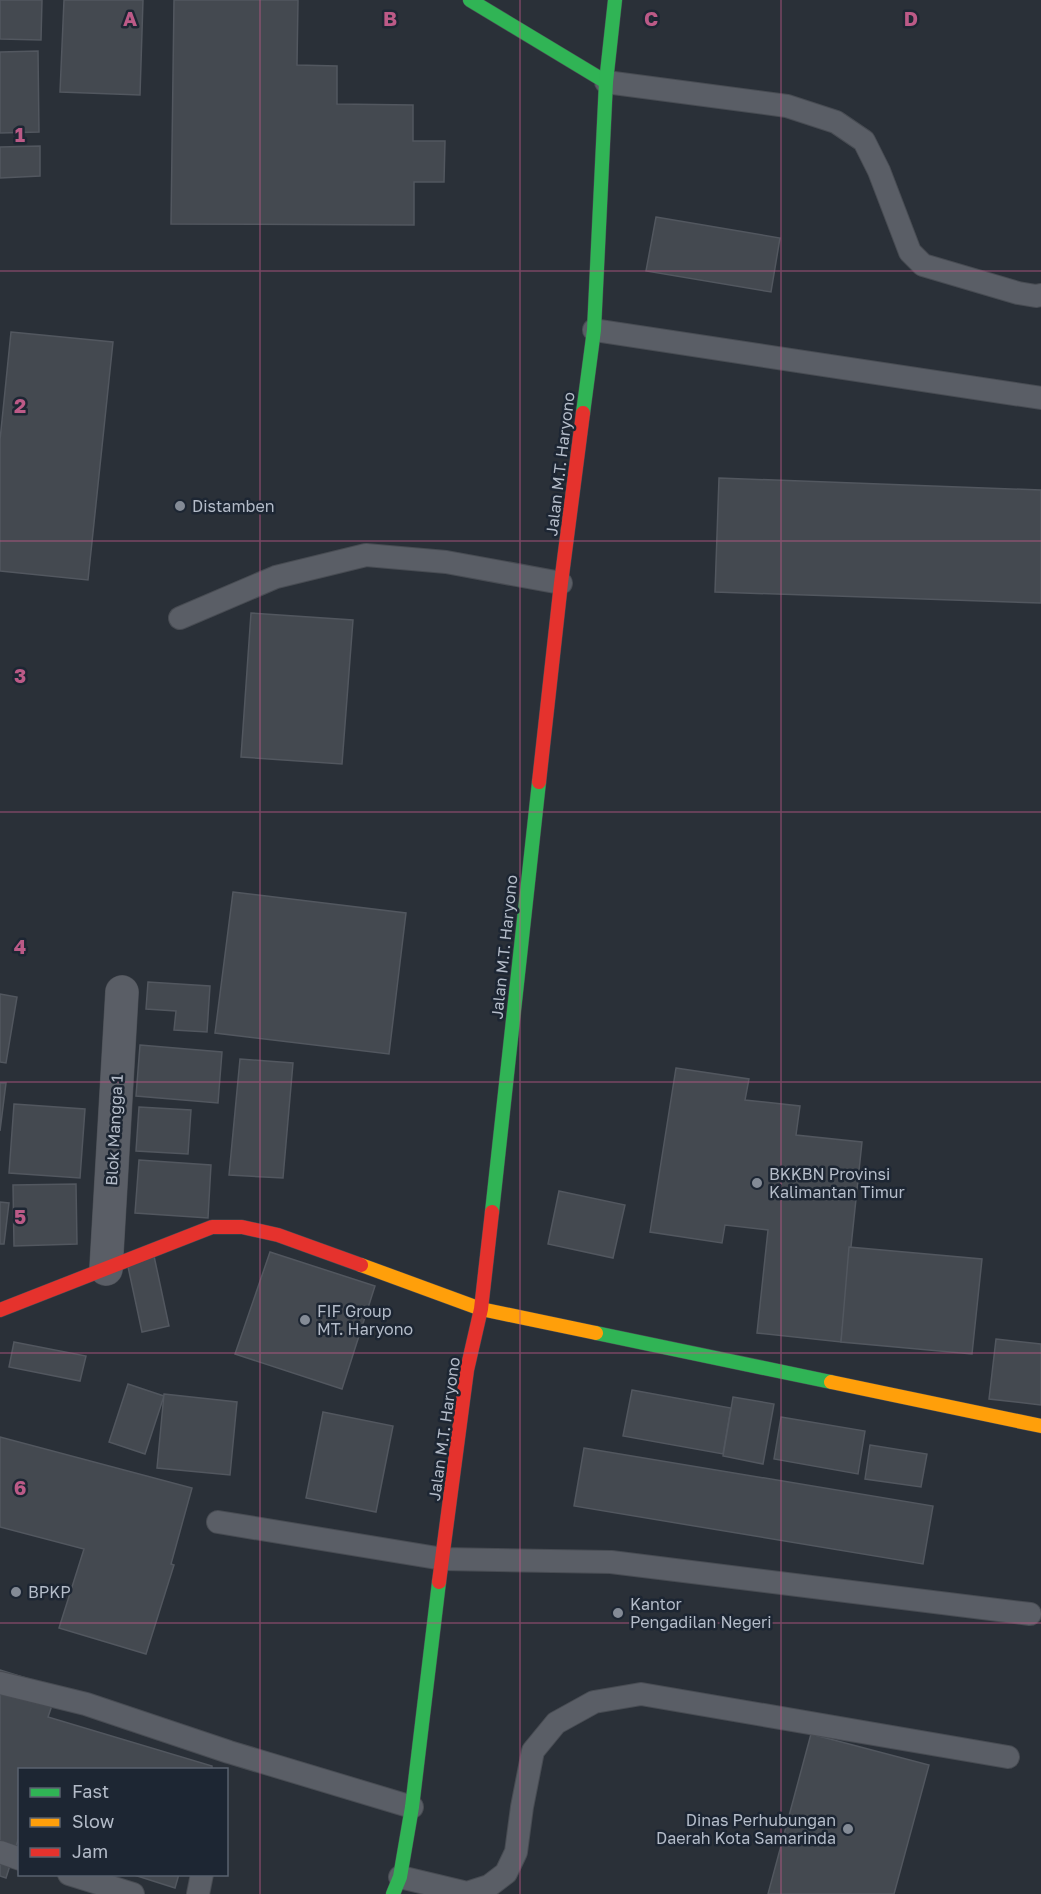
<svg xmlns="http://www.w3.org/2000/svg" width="1041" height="1894" viewBox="0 0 1041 1894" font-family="'Golos Text',sans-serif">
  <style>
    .building { fill: #444950; stroke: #52575f; stroke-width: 1.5 }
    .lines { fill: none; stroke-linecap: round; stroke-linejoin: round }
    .lane-casing { stroke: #484c53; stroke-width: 24 }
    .street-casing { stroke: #484c53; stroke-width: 34 }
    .fast-casing { stroke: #484c53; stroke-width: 15 }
    .slow-casing { stroke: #484c53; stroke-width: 15 }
    .jam-casing { stroke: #484c53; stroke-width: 15 }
    .lane { stroke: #5a5e66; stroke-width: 22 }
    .street { stroke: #5a5e66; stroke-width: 33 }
    .fast { stroke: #30b455; stroke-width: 14 }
    .slow { stroke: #ff9f0a; stroke-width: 14 }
    .jam { stroke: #e5322d; stroke-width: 14 }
    .grid { fill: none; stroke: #bc5a87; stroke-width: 1.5; stroke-opacity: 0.55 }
    .poi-dot { fill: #848b96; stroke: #1d2633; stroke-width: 2 }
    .labels { text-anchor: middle; stroke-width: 5; stroke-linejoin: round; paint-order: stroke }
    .street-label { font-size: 16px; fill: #b4bcc9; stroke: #1d2633 }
    .poi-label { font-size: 16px; fill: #b4bcc9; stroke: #1d2633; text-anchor: start }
    .grid-label { font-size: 20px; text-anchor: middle; font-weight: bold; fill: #bc5a87; stroke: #1d2633; stroke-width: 5; stroke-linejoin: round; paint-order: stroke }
  </style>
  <rect width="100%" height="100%" fill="#2a3038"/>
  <g class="building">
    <polygon points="0,0 42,0 41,40 0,39"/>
    <polygon points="64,0 143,0 140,95 60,92"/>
    <polygon points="174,0 298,0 297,65 337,66 337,104 413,105 413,141 445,141 444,182 414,182 414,225 171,224"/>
    <polygon points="38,51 39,132 0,133 0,52"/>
    <polygon points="40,146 40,176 0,178 0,147"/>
    <polygon points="656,217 780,238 771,292 646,271"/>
    <polygon points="11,332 113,342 88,580 0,571 0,440"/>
    <polygon points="719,478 1041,490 1041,603 715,592"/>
    <polygon points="251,613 353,620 342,764 241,757"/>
    <polygon points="233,892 406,913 389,1054 215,1033"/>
    <polygon points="148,982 210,986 207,1032 174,1030 176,1011 146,1009"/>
    <polygon points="0,994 17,997 6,1063 0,1062"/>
    <polygon points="140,1045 222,1052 218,1103 136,1096"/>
    <polygon points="240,1059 293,1063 283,1178 229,1175"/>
    <polygon points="676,1068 749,1079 745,1100 800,1106 796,1135 862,1142 841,1342 757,1333 768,1230 725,1225 722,1243 650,1232"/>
    <polygon points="0,1083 6,1083 0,1131"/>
    <polygon points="14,1104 85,1109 80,1178 9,1173"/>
    <polygon points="139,1107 191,1110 188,1154 136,1151"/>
    <polygon points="139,1160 211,1165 208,1218 135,1213"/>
    <polygon points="76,1184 77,1244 14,1246 13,1185"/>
    <polygon points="559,1191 625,1205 613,1258 548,1244"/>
    <polygon points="0,1202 9,1203 4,1244 0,1244"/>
    <polygon points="849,1247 982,1259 972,1354 841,1342"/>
    <polygon points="270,1252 375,1286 342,1389 235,1354"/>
    <polygon points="154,1256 169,1326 142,1332 127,1262"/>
    <polygon points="996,1339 1041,1344 1041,1405 989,1399"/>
    <polygon points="14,1342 86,1356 80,1381 9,1367"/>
    <polygon points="128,1384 164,1396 145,1454 109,1442"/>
    <polygon points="632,1390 731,1408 723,1454 623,1436"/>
    <polygon points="164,1394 237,1402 230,1475 157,1468"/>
    <polygon points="733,1397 774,1404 763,1464 723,1456"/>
    <polygon points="323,1412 393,1426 376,1512 306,1498"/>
    <polygon points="781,1417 865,1431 858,1474 774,1459"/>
    <polygon points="0,1437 192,1488 171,1564 174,1565 146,1654 59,1628 84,1549 0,1527"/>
    <polygon points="870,1445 927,1454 921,1487 865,1479"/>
    <polygon points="584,1448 933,1506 923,1564 574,1506"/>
    <polygon points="0,1670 58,1688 48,1717 212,1766 212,1770 20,1770 20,1841 18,1840 6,1878 0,1876"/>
    <polygon points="811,1734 929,1765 894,1894 768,1894"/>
    <polygon points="131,1874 179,1874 175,1888"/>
  </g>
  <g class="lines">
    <defs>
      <g id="lane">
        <polyline points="606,82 787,106 836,122 864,141 879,171 910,252 923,265 1018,293 1036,296 1041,295"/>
        <polyline points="594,330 1041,398"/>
        <polyline points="180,618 276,577 366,555 446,562 561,583"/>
        <polyline points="218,1522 443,1559 611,1562 1030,1614"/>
        <polyline points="0,1683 86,1704 229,1752 412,1807"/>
        <polyline points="0,1852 20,1859"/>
        <polyline points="69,1874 133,1894"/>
        <polyline points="400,1877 467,1893 489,1886 506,1873 516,1852 522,1807 533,1751 556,1723 594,1702 641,1694 1008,1757"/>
        <polyline points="198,1894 202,1874"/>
      </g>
      <polyline id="street" points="106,1269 122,992"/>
      <g id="fast">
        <polyline points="470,0 606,82"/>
        <polyline points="583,413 594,330 606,82 615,0"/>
        <polyline points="492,1212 539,782"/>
        <polyline points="596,1333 831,1382"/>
        <polyline points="393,1894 400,1877 412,1807 439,1582"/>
      </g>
      <g id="slow">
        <polyline points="361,1265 481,1309 596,1333"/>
        <polyline points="831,1382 1041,1426"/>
      </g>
      <g id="jam">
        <polyline points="539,782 561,583 583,413"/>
        <polyline points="0,1310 212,1227 242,1227 278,1235 361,1265"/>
        <polyline points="439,1582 467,1370 481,1309 492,1212"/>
      </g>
    </defs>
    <use href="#lane" class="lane-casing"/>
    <use href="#street" class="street-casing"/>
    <use href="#fast" class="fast-casing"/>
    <use href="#slow" class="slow-casing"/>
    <use href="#jam" class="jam-casing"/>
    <use href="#lane" class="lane"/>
    <use href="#street" class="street"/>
    <use href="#fast" class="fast"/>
    <use href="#slow" class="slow"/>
    <use href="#jam" class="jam"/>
  </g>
  <path class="grid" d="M260,0V1894M520,0V1894M781,0V1894M0,271H1041M0,541H1041M0,812H1041M0,1082H1041M0,1353H1041M0,1623H1041"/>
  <g class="poi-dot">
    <circle cx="180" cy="506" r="6"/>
    <circle cx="757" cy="1183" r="6"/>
    <circle cx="305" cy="1320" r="6"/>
    <circle cx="16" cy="1592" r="6"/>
    <circle cx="618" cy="1613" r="6"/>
    <circle cx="848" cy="1829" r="6"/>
  </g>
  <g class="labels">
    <g class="street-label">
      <text transform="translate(560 464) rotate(-83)" y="6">Jalan M.T. Haryono</text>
      <text transform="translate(504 947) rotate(-84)" y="6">Jalan M.T. Haryono</text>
      <text transform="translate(114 1130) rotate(-87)" y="6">Blok Mangga 1</text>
      <text transform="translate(444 1429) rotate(-82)" y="6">Jalan M.T. Haryono</text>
    </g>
    <g class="poi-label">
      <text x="192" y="512">Distamben</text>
      <text x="769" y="1180">BKKBN Provinsi<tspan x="769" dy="18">Kalimantan Timur</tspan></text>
      <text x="317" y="1317">FIF Group<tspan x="317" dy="18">MT. Haryono</tspan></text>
      <text x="28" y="1598">BPKP</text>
      <text x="630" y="1610">Kantor<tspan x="630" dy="18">Pengadilan Negeri</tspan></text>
      <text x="836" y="1826" text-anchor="end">Dinas Perhubungan<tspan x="836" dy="18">Daerah Kota Samarinda</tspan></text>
    </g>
  </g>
  <g class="grid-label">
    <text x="130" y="26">A</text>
    <text x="390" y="26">B</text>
    <text x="651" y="26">C</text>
    <text x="911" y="26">D</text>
    <text x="20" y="142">1</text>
    <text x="20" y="413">2</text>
    <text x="20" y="683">3</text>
    <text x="20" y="954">4</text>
    <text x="20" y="1224">5</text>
    <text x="20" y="1495">6</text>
  </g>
  <rect x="18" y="1768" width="210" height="108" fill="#1d2633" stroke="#59626f" stroke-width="1.5"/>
  <rect x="30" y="1788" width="30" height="9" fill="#30b455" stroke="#59626f" stroke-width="1.5"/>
  <text x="72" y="1798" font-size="18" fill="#b4bcc9">Fast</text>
  <rect x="30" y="1818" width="30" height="9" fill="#ff9f0a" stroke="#59626f" stroke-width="1.5"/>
  <text x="72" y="1828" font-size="18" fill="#b4bcc9">Slow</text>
  <rect x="30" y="1848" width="30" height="9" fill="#e5322d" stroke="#59626f" stroke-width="1.5"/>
  <text x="72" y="1858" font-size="18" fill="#b4bcc9">Jam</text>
</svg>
